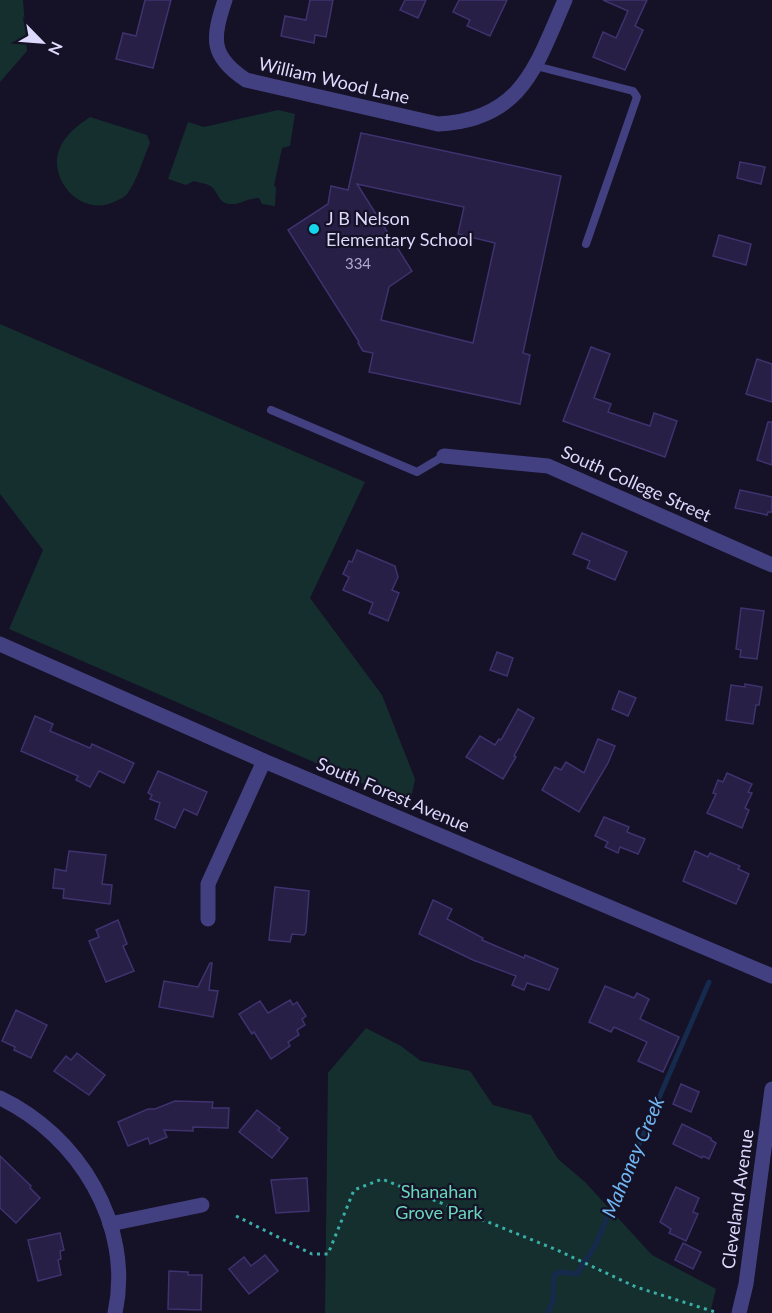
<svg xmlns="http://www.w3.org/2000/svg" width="772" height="1313" viewBox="0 0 772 1313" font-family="Lato,sans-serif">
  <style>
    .green { fill: #152f2e }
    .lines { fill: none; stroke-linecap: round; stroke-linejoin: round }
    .stream { stroke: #152a4c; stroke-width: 5 }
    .building { fill: #271f45; stroke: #3f336f; stroke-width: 1.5; fill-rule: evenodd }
    .path { stroke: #3aafa9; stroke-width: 3; stroke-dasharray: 3 4.5; stroke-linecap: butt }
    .service { stroke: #434081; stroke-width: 8 }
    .minor { stroke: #434081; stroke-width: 15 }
    .poi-dot { fill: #15d5ec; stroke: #151126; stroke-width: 2 }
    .labels { text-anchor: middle; stroke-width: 4.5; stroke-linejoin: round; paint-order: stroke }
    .number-label { font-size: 15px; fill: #b0aace }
    .street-label { font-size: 18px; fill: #ddd9fc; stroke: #151126 }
    .poi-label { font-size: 18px; fill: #ddd9fc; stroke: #151126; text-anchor: start }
    .park-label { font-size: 18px; fill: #6ad7bc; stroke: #151126 }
    .water-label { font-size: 20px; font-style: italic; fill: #70b6f3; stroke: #151126 }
  </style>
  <rect width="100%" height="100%" fill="#151126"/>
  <g class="green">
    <polygon points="0,0 23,0 27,51 0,82"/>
    <path d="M278,110L295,114L290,146L282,148L274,186L276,187L275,206L262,204L259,198C247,198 240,205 230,204C219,203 219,195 213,188C210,184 200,183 194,181L186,185L168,179L188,122L204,127Z"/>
    <path d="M90,117L147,135L150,143C144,157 136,183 127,194C125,197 120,199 116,201C80,220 42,174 63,142C70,131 80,124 90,117Z"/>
    <polygon points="0,324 365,482 310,598 382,695 415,779 410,804 9,629 43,550 0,494"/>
    <polygon points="366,1028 401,1046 421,1061 470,1071 493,1105 531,1115 558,1159 585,1182 652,1255 716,1289 710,1313 325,1313 328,1073"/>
  </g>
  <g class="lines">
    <polyline class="stream" points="548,1313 553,1301 554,1275 560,1272 577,1274 596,1244 709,982"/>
  </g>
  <g class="building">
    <polygon points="145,0 171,0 153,68 116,59 123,33 136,36"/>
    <polygon points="310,0 333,0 326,37 315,35 314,43 281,36 285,16 306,20"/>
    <polygon points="405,0 426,0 418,18 400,10"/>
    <polygon points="459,0 507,0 490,36 467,26 470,20 453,12"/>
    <polygon points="603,0 647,0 635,26 643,30 625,70 593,57 603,32 616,38 628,11"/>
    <path d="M361,133L561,176L523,353L530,355L520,404L369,372L373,353L363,351L358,343L359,342L288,230L328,204L331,186L348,190ZM357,184L464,207L458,234L495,243L473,343L381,320L389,287L412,271Z"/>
    <polygon points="740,162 765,167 761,184 737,178"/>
    <polygon points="719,235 751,244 746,265 713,256"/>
    <polygon points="591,347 610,354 594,398 611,404 608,412 650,426 654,413 677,421 665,457 563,421"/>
    <polygon points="757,359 772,364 772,402 746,394"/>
    <polygon points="768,422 772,422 772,465 757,460"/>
    <polygon points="740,490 772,497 772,512 768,512 767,515 735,508"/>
    <polygon points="582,533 627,552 615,580 587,568 590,561 573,554"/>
    <polygon points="357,550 395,566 398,577 392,590 399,593 388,621 369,613 373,603 343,590 349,577 343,574 349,561 352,562"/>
    <polygon points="741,608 764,611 757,659 740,657 741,650 736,649"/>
    <polygon points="497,652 513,658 507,676 490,670"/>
    <polygon points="745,684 762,687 759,705 756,705 753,724 726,720 731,685 745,687"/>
    <polygon points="619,691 636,698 628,716 612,709"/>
    <polygon points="518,709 534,718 514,756 516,757 503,779 466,757 480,736 495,745 499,739 501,740"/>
    <polygon points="35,716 53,724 50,731 90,748 92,744 134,763 124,783 99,771 90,787 76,780 78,776 21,751"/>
    <polygon points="598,739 615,746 608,763 579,812 542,790 555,767 561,770 566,762 584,773"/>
    <polygon points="158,771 207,792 197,815 184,809 175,828 155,819 160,803 150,799 152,795 148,793"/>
    <polygon points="727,773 752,784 748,792 752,793 745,808 749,810 742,828 707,813 716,794 713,793 718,780 723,782"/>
    <polygon points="604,817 629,827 627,832 645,839 638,854 620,847 618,853 605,847 608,842 595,836"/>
    <polygon points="69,851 106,855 102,884 112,885 110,904 63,898 64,889 53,888 55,869 66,871"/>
    <polygon points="695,851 708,857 710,853 740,866 738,869 749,874 736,904 683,881"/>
    <polygon points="275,887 309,891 306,932 304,935 292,934 290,942 269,940"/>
    <polygon points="433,900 452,909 447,919 483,938 482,940 524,958 525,955 558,969 549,990 527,983 524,990 512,985 516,976 473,960 419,934"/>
    <polygon points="118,920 127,944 123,946 134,971 106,982 89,941 99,937 96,930"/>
    <polygon points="210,963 212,963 209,990 218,991 213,1017 159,1007 164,981 198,987"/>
    <polygon points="605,986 634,998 637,993 649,999 640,1019 679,1037 663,1072 638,1061 647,1042 614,1027 611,1032 589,1022"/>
    <polygon points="290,1000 293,1005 297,1002 306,1016 302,1019 305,1025 297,1030 299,1035 288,1042 290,1046 271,1059 254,1032 252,1034 239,1014 260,1001 268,1013"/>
    <polygon points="16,1010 47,1025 31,1058 14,1050 15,1047 2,1041"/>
    <polygon points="77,1053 105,1075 89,1095 54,1071 66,1056 71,1060"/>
    <polygon points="681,1084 699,1092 691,1112 673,1104"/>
    <polygon points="175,1101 213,1102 212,1108 229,1108 228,1128 193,1127 193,1131 164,1130 167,1137 150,1144 148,1138 128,1146 118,1122 148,1109 155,1109"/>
    <polygon points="257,1110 280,1128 278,1130 288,1138 272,1158 239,1132"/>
    <polygon points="682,1124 711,1138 711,1140 716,1143 709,1159 703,1156 702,1158 673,1144"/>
    <polygon points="0,1156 31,1186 30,1188 40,1198 16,1223 0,1208"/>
    <polygon points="307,1178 309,1211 276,1213 271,1180"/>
    <polygon points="676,1187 699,1198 693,1212 698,1214 686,1241 669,1233 671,1229 660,1222"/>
    <polygon points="60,1233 64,1250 60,1251 61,1259 58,1260 61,1275 38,1281 28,1240"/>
    <polygon points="683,1243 701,1252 693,1269 675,1260"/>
    <polygon points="265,1255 278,1271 249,1294 229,1269 244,1257 251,1266"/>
    <polygon points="169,1271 188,1272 188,1275 202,1275 201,1310 168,1309"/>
  </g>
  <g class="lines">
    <polyline class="path" points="236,1216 312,1254 328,1254 354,1190 382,1179 557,1250 636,1287 715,1312"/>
    <g class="service">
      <polyline points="536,66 633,91 637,97 586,244"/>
      <polyline points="271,410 417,472 444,456"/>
    </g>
    <g class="minor">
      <path d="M225,0C212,39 210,56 246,80L438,124C522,120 536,66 565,0"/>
      <polyline points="444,456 548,466 772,565"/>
      <polyline points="0,644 264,761 772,976"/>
      <polyline points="208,919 208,884 264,761"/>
      <path d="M0,1098C78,1135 134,1225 115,1313"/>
      <polyline points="110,1224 202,1205"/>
      <polyline points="739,1313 746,1284 772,1089"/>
    </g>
  </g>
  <circle class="poi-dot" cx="314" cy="229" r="6"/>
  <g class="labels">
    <g class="number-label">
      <text x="358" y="269">334</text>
    </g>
    <g class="street-label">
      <text transform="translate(334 81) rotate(13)" y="6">William Wood Lane</text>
      <text transform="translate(636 484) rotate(24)" y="6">South College Street</text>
      <text transform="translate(393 795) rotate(23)" y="6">South Forest Avenue</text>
      <text transform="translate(738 1199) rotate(-82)" y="6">Cleveland Avenue</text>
    </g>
    <g class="poi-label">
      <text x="326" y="225">J B Nelson<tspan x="326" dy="21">Elementary School</tspan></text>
    </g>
    <g class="park-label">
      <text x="439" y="1198">Shanahan<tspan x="439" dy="21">Grove Park</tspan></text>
    </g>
    <g class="water-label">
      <text transform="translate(633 1157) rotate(-67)" y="7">Mahoney Creek</text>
    </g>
  </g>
  <g transform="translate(42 42) rotate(115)" stroke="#151126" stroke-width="4.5" paint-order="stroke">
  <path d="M0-4.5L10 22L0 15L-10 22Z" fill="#ddd9fc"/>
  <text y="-9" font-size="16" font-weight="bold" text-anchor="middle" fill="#ddd9fc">N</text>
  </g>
</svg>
